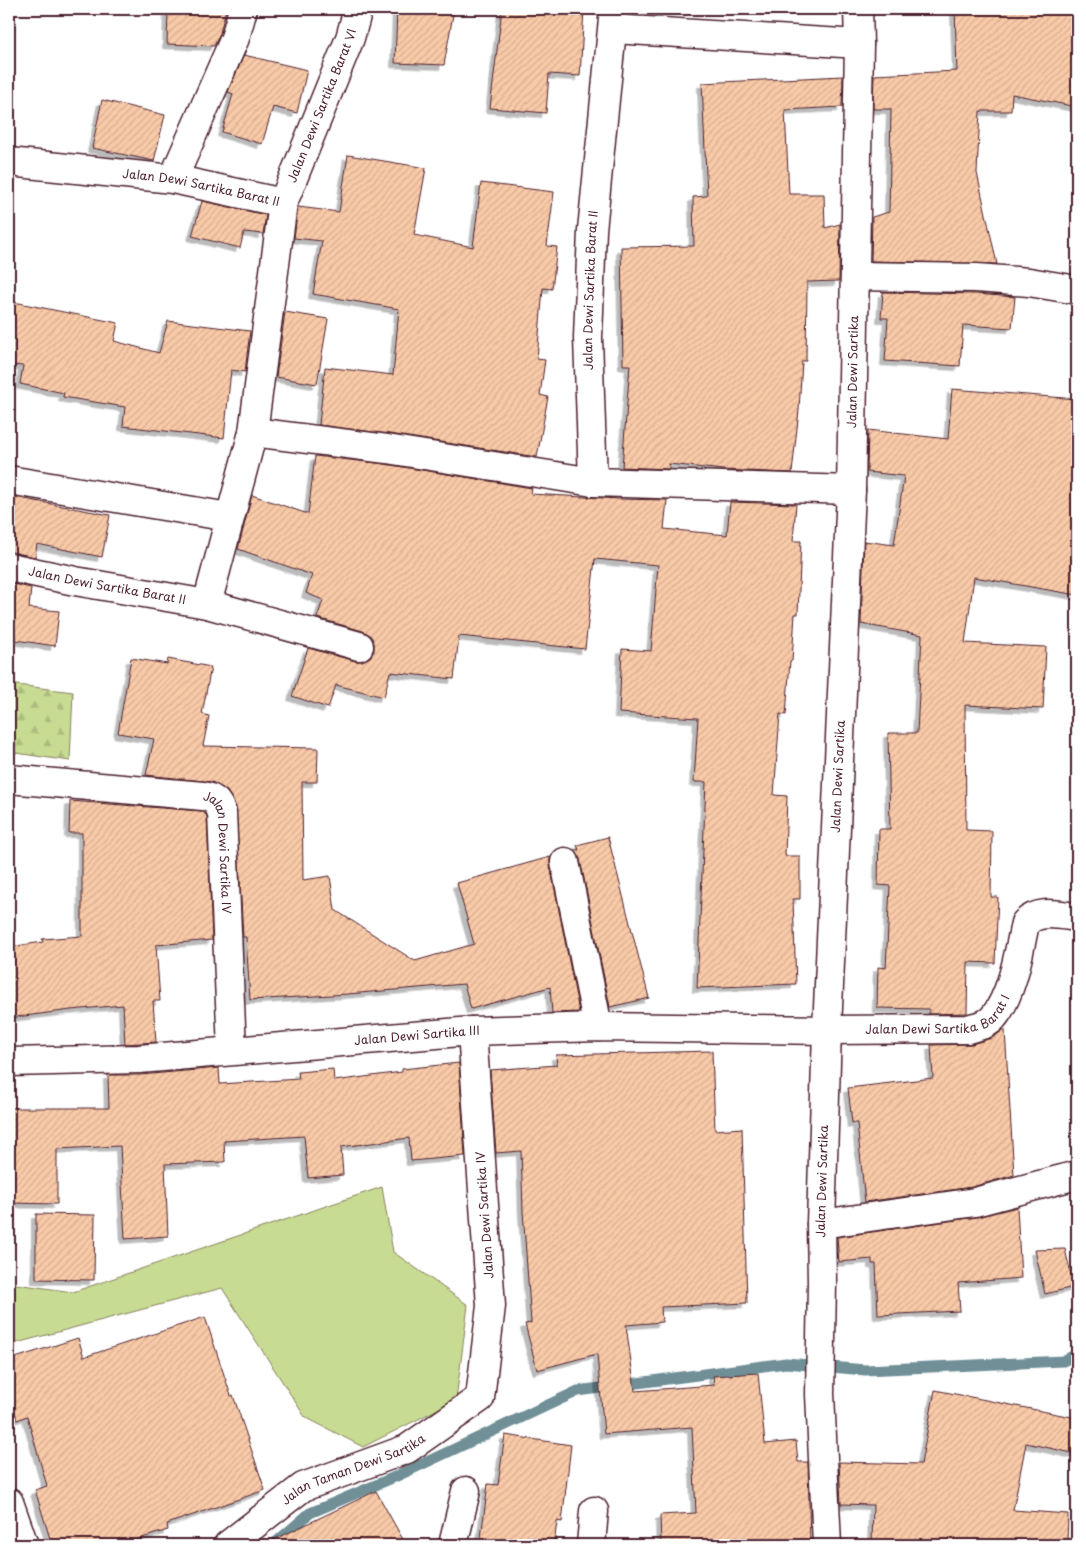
<svg xmlns="http://www.w3.org/2000/svg" width="1086" height="1554" viewBox="0 0 1086 1554" font-family="'Playpen Sans',sans-serif">
  <style>
    .grass { fill: #c7dc92; stroke: #887e5e }
    .forest { fill: url(#forest-firs); stroke: #887e5e }
    .lines { fill: none; stroke-linecap: round; stroke-linejoin: round }
    .stream { stroke: #6f8f97; stroke-width: 11 }
    .building { fill: url(#building-hatch); stroke: #4a1f2b; filter: url(#shadow) }
    .street-casing { stroke: #4a1f2b; stroke-width: 31 }
    .secondary-casing { stroke: #4a1f2b; stroke-width: 31 }
    .street { stroke: #fff; stroke-width: 28 }
    .secondary { stroke: #fff; stroke-width: 28 }
    .labels { text-anchor: middle; stroke-width: 4.5; stroke-linejoin: round; paint-order: stroke }
    .street-label { font-size: 12px; fill: #4a1f2b; stroke: #fff }
  </style>
  <defs>
    <pattern id="forest-firs" width="22" height="20" patternUnits="userSpaceOnUse" patternTransform="scale(1.25)"><rect width="22" height="20" fill="#c7dc92"/><path d="M5 1l3.5 6h-7zM16 11l3.5 6h-7z" fill="#acbc7e"/></pattern>
    <pattern id="building-hatch" width="6" height="6" patternUnits="userSpaceOnUse" patternTransform="scale(1.25)"><rect width="6" height="6" fill="#f9caa8"/><path d="M-1 1l2-2M0 6l6-6M5 7l2-2" fill="none" stroke="#d7ad91"/></pattern>
    <filter id="shadow"><feDropShadow dx="-4.5" dy="4.5" stdDeviation="0" flood-color="#0004"/></filter>
  </defs>
  <rect width="100%" height="100%" fill="#fff"/>
  <filter id="ink" filterUnits="userSpaceOnUse"><feTurbulence type="fractalNoise" baseFrequency=".02" numOctaves="2"/><feDisplacementMap in="SourceGraphic" scale="10" xChannelSelector="R" yChannelSelector="G"/><feConvolveMatrix kernelMatrix="1 2 1 2 8 2 1 2 1" color-interpolation-filters="sRGB"/></filter>
  <g filter="url(#ink)">
    <polygon class="grass" points="382,1187 393,1252 468,1305 456,1400 363,1447 305,1417 222,1288 9,1345 9,1283 73,1292"/>
    <polygon class="forest" points="9,684 73,692 70,761 9,752"/>
    <g class="lines">
      <polyline class="stream" points="273,1545 310,1513 397,1476 578,1391 786,1363 865,1370 1063,1361 1077,1354"/>
    </g>
    <g class="building">
      <polygon points="168,9 226,9 220,33 214,46 167,44"/>
      <polygon points="397,9 454,9 444,65 395,63"/>
      <polygon points="502,9 584,9 580,76 549,74 546,113 490,108"/>
      <polygon points="955,9 1077,9 1077,107 1012,94 1011,111 980,111 977,173 997,264 871,261 872,217 889,212 891,109 873,109 874,75 957,71"/>
      <polygon points="244,55 307,70 297,113 273,107 262,144 222,132 233,94 228,92"/>
      <polygon points="843,76 842,107 785,110 789,194 824,194 825,228 840,224 839,281 807,282 806,361 802,361 799,410 792,473 723,470 669,464 669,469 622,467 630,365 623,365 621,247 694,246 693,197 707,196 702,83"/>
      <polygon points="102,100 165,115 154,161 92,148"/>
      <polygon points="348,155 426,168 414,235 473,247 481,183 554,192 547,246 557,247 552,289 543,288 537,359 545,360 540,395 548,397 537,457 389,434 319,425 325,367 393,375 399,309 313,294 322,241 294,238 298,207 339,212"/>
      <polygon points="202,201 266,215 263,234 244,232 240,248 192,236"/>
      <polygon points="883,292 975,294 1015,297 1012,328 963,325 960,366 885,361 888,318 881,318"/>
      <polygon points="9,301 118,323 114,341 159,353 168,321 250,331 245,372 231,370 224,438 123,426 125,407 63,397 64,393 20,384 23,366 9,365"/>
      <polygon points="285,312 328,319 317,384 276,377"/>
      <polygon points="952,389 1077,399 1077,595 974,577 965,643 1046,647 1043,709 965,705 966,830 992,831 991,897 998,897 995,963 968,962 967,1013 929,1014 929,1009 877,1008 878,967 886,968 890,886 878,885 879,829 890,829 888,733 917,733 922,635 861,624 864,541 894,545 904,476 867,472 868,430 948,439"/>
      <polygon points="315,456 385,464 532,488 531,494 619,499 667,500 664,529 727,535 730,502 796,504 793,541 801,541 798,614 795,614 792,661 790,661 786,715 780,714 774,795 787,796 785,856 800,856 800,899 793,899 796,984 697,988 706,782 694,782 698,718 619,713 622,649 651,651 658,565 595,559 585,649 459,636 454,679 390,672 384,697 336,685 328,708 292,696 308,648 355,661 362,661 370,657 374,651 374,643 370,635 363,631 317,618 323,600 306,593 312,575 238,549 252,495 308,514"/>
      <polygon points="9,496 110,515 102,557 37,544 35,557 9,552"/>
      <polygon points="9,583 31,588 29,608 59,611 55,646 9,639"/>
      <polygon points="131,658 167,664 168,659 211,667 202,714 209,716 203,746 318,748 317,782 302,782 303,880 330,876 335,910 415,961 474,944 457,883 550,857 550,865 579,1012 552,1013 550,987 471,1009 464,984 348,994 250,1000 246,937 243,937 236,807 227,791 212,782 146,775 154,739 118,733"/>
      <polygon points="70,801 201,811 204,813 207,816 212,940 156,945 160,1001 153,1001 156,1042 125,1044 123,1005 71,1010 9,1018 9,947 43,942 42,939 82,936 82,833 69,833"/>
      <polygon points="608,837 649,998 610,1007 580,859 575,850 579,850 577,845"/>
      <polygon points="1003,1030 1005,1030 1014,1175 972,1187 865,1202 857,1123 852,1123 848,1088 933,1078 931,1045 972,1044 992,1038"/>
      <polygon points="712,1051 715,1130 742,1128 747,1303 661,1307 662,1322 626,1325 635,1391 714,1385 713,1376 758,1373 765,1444 796,1441 798,1462 808,1462 810,1545 661,1545 660,1515 696,1513 692,1427 604,1434 597,1354 537,1370 525,1324 531,1323 523,1211 521,1151 496,1153 490,1070 557,1065 556,1055"/>
      <polygon points="459,1063 465,1156 411,1161 409,1138 341,1147 343,1175 308,1178 304,1136 224,1141 225,1162 165,1164 168,1236 125,1239 120,1146 57,1149 57,1204 9,1203 9,1108 109,1108 108,1075 140,1075 219,1068 220,1084 299,1079 298,1072 333,1069 334,1081 402,1072 402,1069"/>
      <polygon points="1017,1207 1021,1278 958,1283 960,1311 878,1315 876,1264 872,1264 872,1259 839,1262 837,1237 977,1217"/>
      <polygon points="36,1214 95,1215 94,1280 36,1279"/>
      <polygon points="1065,1249 1074,1287 1045,1294 1035,1250"/>
      <polygon points="205,1317 231,1396 233,1395 265,1490 167,1524 168,1530 119,1545 52,1545 35,1490 47,1486 27,1416 17,1420 9,1393 9,1360 78,1338 84,1357"/>
      <polygon points="935,1390 1077,1418 1077,1454 1026,1443 1013,1510 1068,1514 1067,1545 872,1545 873,1505 841,1504 839,1462 921,1464"/>
      <polygon points="505,1435 571,1445 562,1522 557,1521 554,1545 480,1545 488,1484 498,1485"/>
      <polygon points="376,1491 406,1545 263,1545"/>
    </g>
    <g class="lines">
      <defs>
        <g id="street">
          <polyline points="613,29 859,44"/>
          <path id="s1" d="M9,162L173,179L283,203"/>
          <polyline points="173,179 235,38 243,9"/>
          <polyline points="855,276 976,278 1029,282 1077,290"/>
          <polyline points="253,432 387,449 593,482 851,490"/>
          <polyline points="9,480 229,517"/>
          <path id="s2" d="M593,482L588,338L592,230L614,9"/>
          <path id="s3" d="M9,567L75,581L207,604L359,646"/>
          <path id="s4" d="M207,604L253,432L283,203L350,38L358,9"/>
          <path id="s5" d="M9,779L203,796C215,798 218,803 222,813L232,1050"/>
          <polyline points="565,862 598,1027"/>
          <path id="s6" d="M9,1062L139,1059L472,1031L598,1027L827,1030L968,1029C977,1026 987,1025 993,1018C1012,996 1019,952 1025,923C1039,909 1058,915 1077,917"/>
          <polyline points="821,1224 975,1202 1077,1175"/>
          <polyline points="9,1502 24,1545"/>
          <path id="s7" d="M228,1545L303,1487L407,1449L480,1398L491,1306L472,1031"/>
          <polyline points="453,1545 466,1491"/>
          <polyline points="591,1545 594,1511"/>
        </g>
        <g id="secondary">
          <path id="s8" d="M827,1545L820,1394L822,1283L821,1224L827,1030L851,490L859,44L858,9"/>
        </g>
      </defs>
      <use href="#street" class="street-casing"/>
      <use href="#secondary" class="secondary-casing"/>
      <use href="#street" class="street"/>
      <use href="#secondary" class="secondary"/>
    </g>
  </g>
  <g class="labels">
    <g class="street-label">
      <text dy="4" stroke="none"><textPath href="#s4" startOffset="514">Jalan Dewi Sartika Barat VI</textPath></text>
      <text dy="4" stroke="none"><textPath href="#s1" startOffset="194">Jalan Dewi Sartika Barat II</textPath></text>
      <text dy="4" stroke="none"><textPath href="#s2" startOffset="192">Jalan Dewi Sartika Barat II</textPath></text>
      <text dy="4" stroke="none"><textPath href="#s8" startOffset="1174">Jalan Dewi Sartika</textPath></text>
      <text dy="4" stroke="none"><textPath href="#s3" startOffset="100">Jalan Dewi Sartika Barat II</textPath></text>
      <text dy="4" stroke="none"><textPath href="#s8" startOffset="769">Jalan Dewi Sartika</textPath></text>
      <text dy="4" stroke="none"><textPath href="#s5" startOffset="259">Jalan Dewi Sartika IV</textPath></text>
      <text dy="4" stroke="none"><textPath href="#s6" startOffset="936">Jalan Dewi Sartika Barat I</textPath></text>
      <text dy="4" stroke="none"><textPath href="#s6" startOffset="409">Jalan Dewi Sartika III</textPath></text>
      <text dy="4" stroke="none"><textPath href="#s8" startOffset="364">Jalan Dewi Sartika</textPath></text>
      <text transform="translate(485 1215) rotate(-94)" y="4">Jalan Dewi Sartika IV</text>
      <text dy="4" stroke="none"><textPath href="#s7" startOffset="148">Jalan Taman Dewi Sartika</textPath></text>
    </g>
  </g>
  <rect width="1086" height="1554" fill="none" stroke="#fff" stroke-width="30"/>
  <rect x="15" y="15" width="1056" height="1524" fill="none" stroke="#4a1f2b" stroke-width="2" filter="url(#ink)"/>
</svg>
